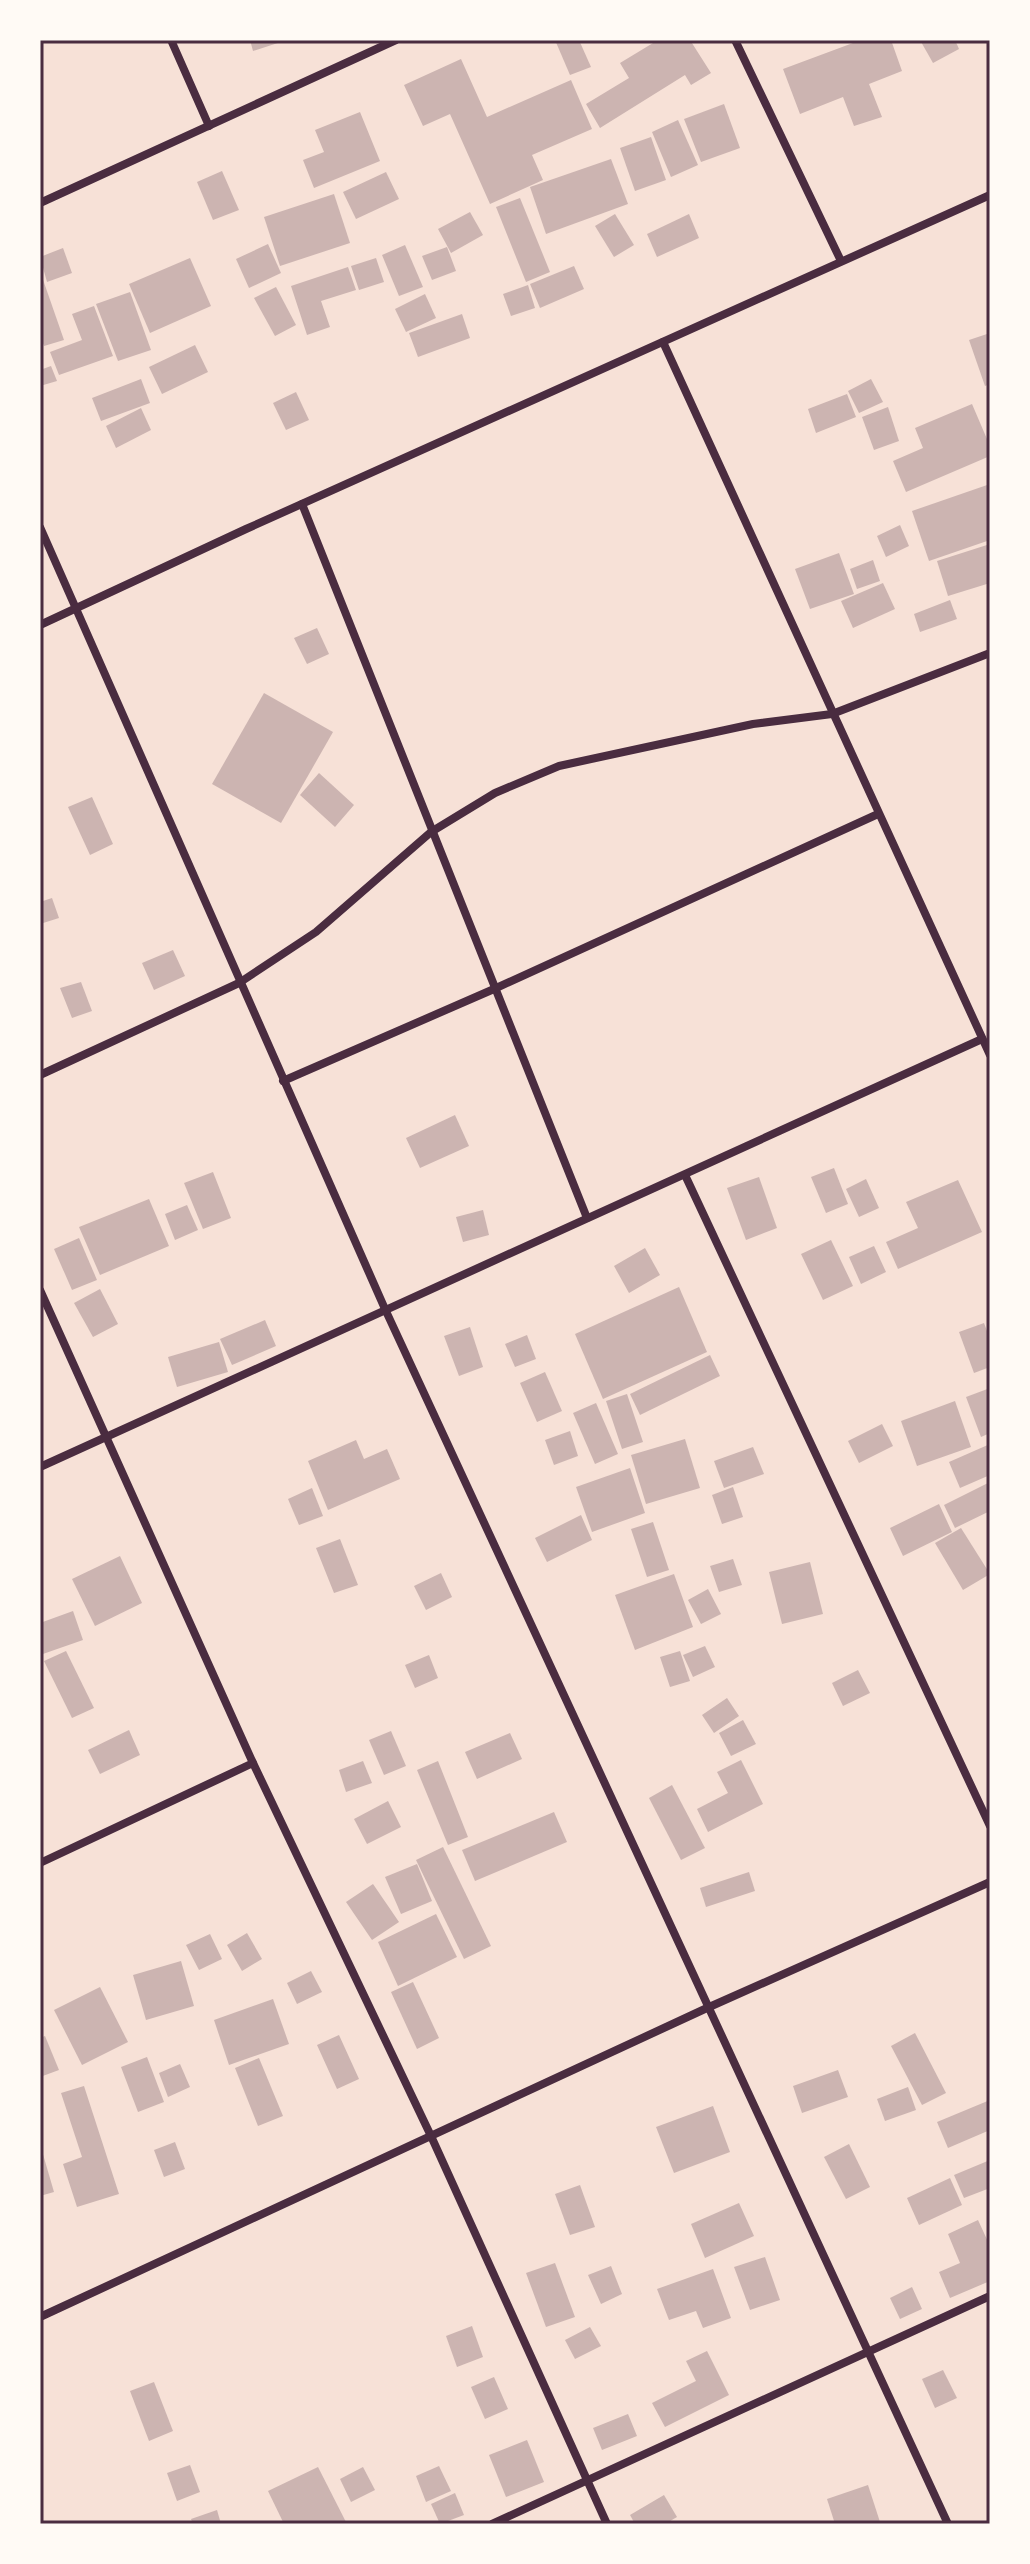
<svg xmlns="http://www.w3.org/2000/svg" width="1030" height="2564" viewBox="0 0 1030 2564" font-family="'PT Sans Narrow',sans-serif">
  <style>
    .building { fill: #ccb4b1 }
    .lines { fill: none; stroke-linecap: round; stroke-linejoin: round }
    .minor { stroke: #4a2c40; stroke-width: 8 }
    .neatline { fill: none; stroke: #4a2c40; stroke-width: 3 }
  </style>
  <rect width="100%" height="100%" fill="#f7e1d7"/>
  <g class="building">
    <polygon points="250,40 284,40 284,41 253,51"/>
    <polygon points="555,40 579,40 591,67 570,75"/>
    <polygon points="658,40 690,40 711,73 691,85 685,75 600,128 586,104 629,78 620,63"/>
    <polygon points="861,40 891,40 902,71 869,84 882,117 854,126 843,97 800,114 783,69"/>
    <polygon points="920,40 955,40 959,49 933,63"/>
    <polygon points="461,59 487,117 571,80 592,129 532,155 543,180 490,204 450,114 423,126 404,85"/>
    <polygon points="724,104 740,148 701,162 684,119"/>
    <polygon points="360,112 380,161 314,188 303,160 324,152 315,130"/>
    <polygon points="678,120 698,165 671,177 652,132"/>
    <polygon points="651,137 666,180 635,191 620,148"/>
    <polygon points="611,159 628,204 546,234 530,187"/>
    <polygon points="222,171 239,210 213,220 197,182"/>
    <polygon points="386,172 399,199 356,219 343,192"/>
    <polygon points="334,194 350,243 280,266 264,217"/>
    <polygon points="520,198 550,272 526,282 496,207"/>
    <polygon points="470,212 483,235 451,253 438,229"/>
    <polygon points="615,214 634,245 614,257 595,226"/>
    <polygon points="689,214 699,238 657,257 647,234"/>
    <polygon points="268,244 281,273 249,288 236,259"/>
    <polygon points="405,245 423,287 399,296 382,255"/>
    <polygon points="447,247 456,271 432,280 422,256"/>
    <polygon points="63,248 72,273 47,282 40,257"/>
    <polygon points="190,258 211,306 150,333 129,284"/>
    <polygon points="376,258 384,282 359,290 351,266"/>
    <polygon points="574,266 584,289 540,308 530,284"/>
    <polygon points="348,267 356,290 321,301 330,327 307,335 291,286"/>
    <polygon points="40,271 64,340 44,346 40,335"/>
    <polygon points="528,285 535,308 511,316 503,294"/>
    <polygon points="276,287 296,325 275,336 254,298"/>
    <polygon points="130,292 151,350 118,361 96,304"/>
    <polygon points="425,294 436,318 406,332 395,309"/>
    <polygon points="94,306 113,356 59,375 50,352 82,340 72,314"/>
    <polygon points="462,314 470,338 418,357 409,333"/>
    <polygon points="990,333 990,384 985,386 969,340"/>
    <polygon points="195,345 208,372 162,394 149,367"/>
    <polygon points="51,366 57,381 40,386 40,370"/>
    <polygon points="141,379 150,403 101,421 92,398"/>
    <polygon points="871,379 883,402 859,413 848,391"/>
    <polygon points="296,392 309,420 286,430 273,403"/>
    <polygon points="847,394 856,417 816,433 808,409"/>
    <polygon points="972,404 990,446 990,456 906,492 893,461 923,448 915,428"/>
    <polygon points="888,407 899,441 874,450 862,417"/>
    <polygon points="141,408 151,430 116,448 106,426"/>
    <polygon points="990,484 990,540 929,561 912,511"/>
    <polygon points="900,525 909,546 886,557 877,536"/>
    <polygon points="990,544 990,583 948,596 937,561"/>
    <polygon points="839,553 854,594 810,609 795,569"/>
    <polygon points="873,560 880,581 857,589 850,569"/>
    <polygon points="883,583 895,609 853,628 841,601"/>
    <polygon points="950,600 957,619 920,632 914,614"/>
    <polygon points="317,628 329,654 307,664 294,638"/>
    <polygon points="264,693 333,732 281,823 212,784"/>
    <polygon points="319,773 354,805 335,827 300,795"/>
    <polygon points="92,797 113,844 90,855 68,807"/>
    <polygon points="52,898 59,918 40,924 40,902"/>
    <polygon points="173,950 185,976 154,990 142,963"/>
    <polygon points="81,982 92,1011 72,1018 60,988"/>
    <polygon points="455,1115 469,1146 420,1168 406,1138"/>
    <polygon points="834,1168 848,1204 826,1213 811,1177"/>
    <polygon points="213,1172 231,1218 203,1229 184,1183"/>
    <polygon points="759,1177 777,1228 746,1240 727,1188"/>
    <polygon points="866,1179 879,1208 859,1217 846,1189"/>
    <polygon points="958,1180 982,1232 898,1269 886,1242 918,1228 906,1202"/>
    <polygon points="149,1199 169,1246 100,1275 79,1227"/>
    <polygon points="187,1205 198,1230 175,1240 165,1214"/>
    <polygon points="483,1210 489,1235 463,1242 456,1217"/>
    <polygon points="79,1238 97,1280 72,1290 54,1249"/>
    <polygon points="831,1240 853,1286 823,1300 801,1254"/>
    <polygon points="874,1246 886,1272 861,1284 849,1257"/>
    <polygon points="645,1248 660,1275 629,1293 614,1266"/>
    <polygon points="679,1287 707,1352 603,1399 575,1334"/>
    <polygon points="100,1289 118,1324 93,1337 74,1303"/>
    <polygon points="265,1320 276,1346 232,1365 220,1339"/>
    <polygon points="984,1323 990,1339 990,1367 974,1373 959,1332"/>
    <polygon points="470,1327 483,1367 459,1376 444,1336"/>
    <polygon points="527,1335 536,1359 515,1367 505,1344"/>
    <polygon points="219,1342 228,1372 177,1387 168,1357"/>
    <polygon points="710,1355 720,1376 640,1415 630,1394"/>
    <polygon points="545,1372 562,1411 537,1422 520,1383"/>
    <polygon points="990,1388 990,1433 981,1437 966,1397"/>
    <polygon points="627,1394 643,1442 622,1449 606,1401"/>
    <polygon points="955,1401 971,1447 917,1466 901,1421"/>
    <polygon points="596,1403 618,1454 595,1464 573,1413"/>
    <polygon points="882,1424 893,1446 859,1463 848,1441"/>
    <polygon points="570,1431 578,1456 554,1465 545,1440"/>
    <polygon points="685,1439 700,1488 646,1504 631,1455"/>
    <polygon points="356,1440 364,1459 387,1449 400,1479 328,1510 308,1461"/>
    <polygon points="990,1444 990,1475 960,1488 949,1462"/>
    <polygon points="753,1447 764,1474 724,1488 714,1461"/>
    <polygon points="630,1468 645,1513 592,1532 576,1487"/>
    <polygon points="988,1483 990,1511 955,1528 944,1505"/>
    <polygon points="733,1487 743,1517 722,1524 712,1495"/>
    <polygon points="312,1488 323,1516 299,1525 288,1499"/>
    <polygon points="939,1504 952,1532 903,1556 890,1528"/>
    <polygon points="581,1515 592,1540 547,1562 535,1538"/>
    <polygon points="653,1522 669,1570 647,1577 631,1529"/>
    <polygon points="961,1528 990,1574 963,1590 935,1543"/>
    <polygon points="340,1539 358,1585 334,1593 316,1548"/>
    <polygon points="120,1556 142,1603 95,1626 72,1579"/>
    <polygon points="733,1559 742,1585 719,1592 710,1566"/>
    <polygon points="810,1562 823,1614 782,1624 769,1572"/>
    <polygon points="441,1573 452,1597 426,1610 414,1586"/>
    <polygon points="674,1574 693,1627 635,1650 615,1595"/>
    <polygon points="708,1589 721,1614 701,1624 688,1600"/>
    <polygon points="73,1611 83,1640 40,1655 40,1623"/>
    <polygon points="705,1646 715,1667 693,1677 683,1655"/>
    <polygon points="66,1651 94,1708 72,1718 44,1661"/>
    <polygon points="680,1651 690,1681 670,1687 660,1657"/>
    <polygon points="429,1655 438,1678 415,1688 405,1665"/>
    <polygon points="858,1670 870,1693 843,1706 832,1683"/>
    <polygon points="727,1698 739,1716 714,1733 702,1715"/>
    <polygon points="743,1720 756,1744 731,1756 719,1733"/>
    <polygon points="129,1730 140,1755 100,1774 88,1750"/>
    <polygon points="391,1731 406,1766 384,1775 369,1740"/>
    <polygon points="510,1733 522,1759 477,1779 465,1752"/>
    <polygon points="741,1760 763,1804 708,1832 697,1809 728,1793 717,1772"/>
    <polygon points="363,1761 372,1783 346,1792 339,1770"/>
    <polygon points="438,1761 468,1837 448,1845 417,1770"/>
    <polygon points="672,1785 705,1848 681,1860 649,1798"/>
    <polygon points="388,1801 401,1827 367,1844 354,1819"/>
    <polygon points="554,1812 567,1842 475,1881 462,1850"/>
    <polygon points="443,1847 491,1946 464,1959 416,1860"/>
    <polygon points="417,1864 432,1901 401,1914 385,1877"/>
    <polygon points="749,1872 755,1891 706,1907 700,1888"/>
    <polygon points="373,1884 399,1922 372,1940 346,1902"/>
    <polygon points="436,1914 457,1957 398,1986 378,1942"/>
    <polygon points="247,1933 262,1959 242,1971 227,1945"/>
    <polygon points="210,1934 222,1959 199,1970 186,1945"/>
    <polygon points="181,1961 194,2006 146,2020 133,1975"/>
    <polygon points="311,1971 322,1992 297,2004 287,1983"/>
    <polygon points="413,1982 439,2038 417,2049 391,1992"/>
    <polygon points="100,1987 128,2042 82,2065 54,2010"/>
    <polygon points="273,1999 289,2044 229,2065 214,2020"/>
    <polygon points="915,2033 946,2093 922,2105 891,2046"/>
    <polygon points="339,2035 359,2079 337,2089 317,2045"/>
    <polygon points="45,2036 59,2070 40,2077 40,2038"/>
    <polygon points="147,2057 164,2102 138,2112 121,2067"/>
    <polygon points="259,2058 283,2116 258,2126 235,2068"/>
    <polygon points="180,2064 190,2087 168,2097 159,2073"/>
    <polygon points="838,2070 848,2097 802,2113 793,2086"/>
    <polygon points="84,2086 119,2194 77,2207 63,2164 82,2157 61,2093"/>
    <polygon points="908,2087 916,2110 885,2121 877,2099"/>
    <polygon points="990,2100 990,2130 948,2148 937,2122"/>
    <polygon points="713,2106 730,2152 674,2173 656,2127"/>
    <polygon points="175,2142 185,2169 164,2177 154,2150"/>
    <polygon points="40,2144 54,2192 40,2196"/>
    <polygon points="849,2144 870,2187 846,2199 824,2157"/>
    <polygon points="990,2160 990,2188 964,2198 954,2175"/>
    <polygon points="950,2178 962,2205 919,2225 907,2198"/>
    <polygon points="580,2185 595,2227 570,2235 555,2194"/>
    <polygon points="739,2203 754,2236 705,2258 691,2224"/>
    <polygon points="978,2220 990,2246 990,2281 950,2298 939,2272 960,2263 948,2234"/>
    <polygon points="765,2257 780,2300 750,2310 734,2267"/>
    <polygon points="555,2263 575,2317 546,2327 526,2273"/>
    <polygon points="611,2266 622,2294 601,2304 588,2275"/>
    <polygon points="713,2269 731,2318 703,2328 696,2311 669,2320 657,2289"/>
    <polygon points="912,2287 922,2309 900,2319 890,2298"/>
    <polygon points="472,2326 483,2357 457,2367 446,2336"/>
    <polygon points="590,2327 601,2346 575,2359 565,2340"/>
    <polygon points="707,2351 729,2395 665,2427 652,2403 696,2381 686,2361"/>
    <polygon points="943,2370 957,2398 935,2408 922,2379"/>
    <polygon points="494,2377 508,2409 485,2419 471,2387"/>
    <polygon points="154,2382 173,2431 149,2441 130,2391"/>
    <polygon points="628,2414 637,2436 602,2450 593,2428"/>
    <polygon points="527,2440 544,2482 506,2497 489,2455"/>
    <polygon points="190,2465 200,2492 177,2501 167,2473"/>
    <polygon points="439,2466 451,2491 426,2502 416,2476"/>
    <polygon points="318,2467 347,2524 284,2524 268,2491"/>
    <polygon points="363,2467 375,2490 351,2502 340,2479"/>
    <polygon points="868,2485 880,2522 835,2524 827,2499"/>
    <polygon points="455,2493 464,2515 440,2524 431,2504"/>
    <polygon points="664,2495 677,2517 665,2524 635,2524 630,2515"/>
    <polygon points="217,2510 221,2524 193,2524 191,2519"/>
  </g>
  <g class="lines">
    <g class="minor">
      <polyline points="171,40 209,126"/>
      <polyline points="735,40 841,261"/>
      <polyline points="40,203 396,40"/>
      <polyline points="663,342 990,1055"/>
      <polyline points="302,504 587,1218"/>
      <polyline points="40,527 385,1309 948,2524"/>
      <polyline points="40,625 246,529 990,195"/>
      <polyline points="40,1075 239,983 316,932 431,832 495,793 559,766 753,724 832,714 990,653"/>
      <polyline points="283,1081 494,989 878,814"/>
      <polyline points="685,1175 990,1826"/>
      <polyline points="40,1290 253,1763 431,2136 607,2524"/>
      <polyline points="40,1467 982,1039"/>
      <polyline points="40,1863 253,1763"/>
      <polyline points="40,2317 707,2008 990,1882"/>
      <polyline points="492,2524 990,2296"/>
    </g>
  </g>
  <rect width="1030" height="2564" fill="none" stroke="#fffaf5" stroke-width="84"/>
  <rect x="42" y="42" width="946" height="2480" class="neatline"/>
</svg>
